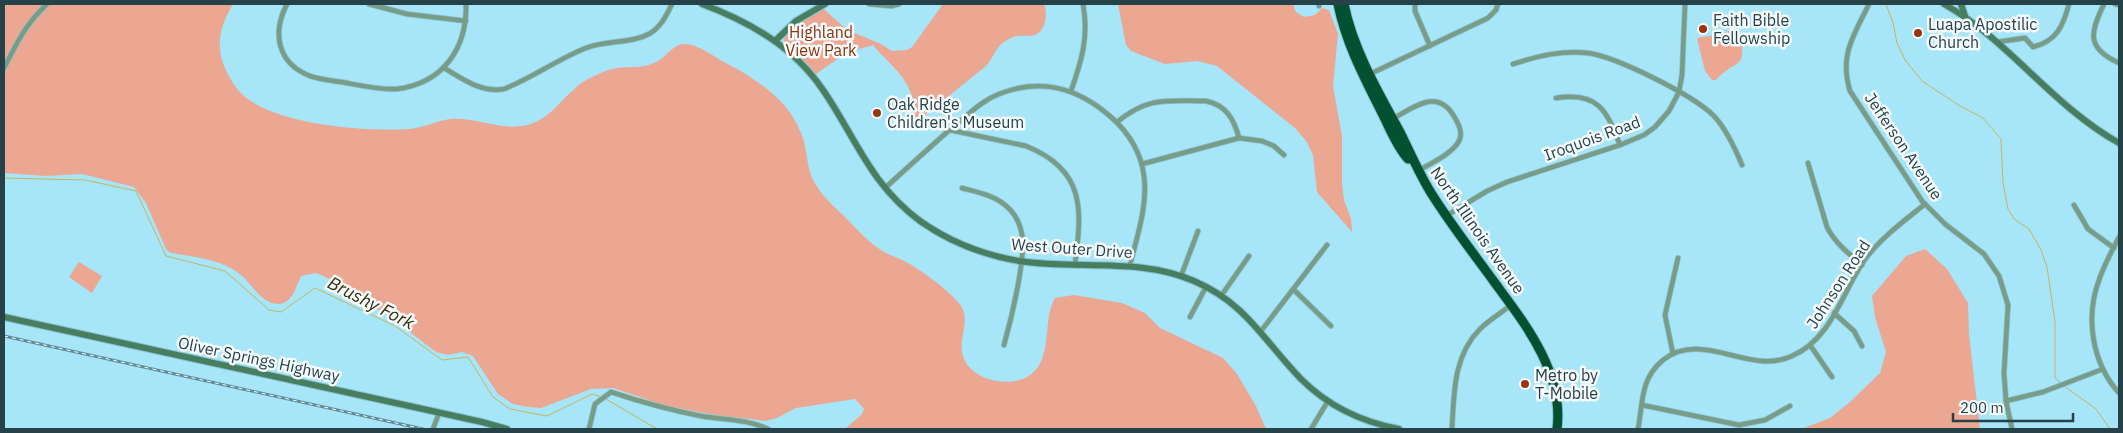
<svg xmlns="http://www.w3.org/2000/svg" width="2123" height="433" viewBox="0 0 2123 433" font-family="'IBM Plex Sans',sans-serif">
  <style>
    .green { fill: #eca792 }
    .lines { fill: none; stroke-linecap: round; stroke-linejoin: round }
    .stream { stroke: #c7b55e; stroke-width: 1 }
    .street-casing { stroke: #8bc1d1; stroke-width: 6 }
    .secondary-casing { stroke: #8bc1d1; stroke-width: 8 }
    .highway-casing { stroke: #8bc1d1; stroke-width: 11 }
    .street { stroke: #799c87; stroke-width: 4.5 }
    .secondary { stroke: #487e60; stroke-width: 6 }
    .highway { stroke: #035131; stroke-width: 9 }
    .rail-casing { stroke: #618b97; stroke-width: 3 }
    .rail { stroke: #f6fcfe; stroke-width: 1; stroke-dasharray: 4; stroke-linecap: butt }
    .poi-dot { fill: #9a340e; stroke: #f6fcfe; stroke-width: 2 }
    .labels { text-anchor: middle; stroke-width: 5; stroke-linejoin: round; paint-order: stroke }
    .poi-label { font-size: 16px; fill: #274148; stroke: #f6fcfe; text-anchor: start }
    .park-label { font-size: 16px; fill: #922f08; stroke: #f6fcfe }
    .street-label { font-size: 16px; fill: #274148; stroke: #f6fcfe }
    .water-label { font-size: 18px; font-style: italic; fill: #362f07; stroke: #f6fcfe }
  </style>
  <rect width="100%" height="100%" fill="#a7e5f8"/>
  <g class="green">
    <path d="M4,4H233C215,35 215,56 235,86C261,125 366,132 409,129C423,128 436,121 450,119C480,116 507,136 538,121C557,111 569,89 588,79C596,75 607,70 616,68C631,66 642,69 656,62C667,57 673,43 686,44C699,45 713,56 724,62C755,78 788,99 801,133C806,144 806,156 809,168C812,186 830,203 843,215C854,226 865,239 878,248C887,255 900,258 910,264C926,274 944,287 957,301C973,318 959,334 962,352C966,378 1004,388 1025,378C1055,364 1041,322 1055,298L1074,295L1122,303L1145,313L1160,328L1223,358L1237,374L1256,406L1266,429H845L862,414L864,409L855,399L796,408L777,418L766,421L715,415L666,406L613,388L591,389L541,408L528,407L513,404L498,394L473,356L462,352L448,355L436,352L382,311L371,308L330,279L316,273L301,276C296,287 292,304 278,304C262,304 251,283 240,274C220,259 195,257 171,253L166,249L146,203L134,187L82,174L46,176L4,173Z"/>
    <path d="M943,4H1044C1048,14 1046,30 1035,35C1028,37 1018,34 1011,38C994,46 996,55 986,66L914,124C911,115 915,105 912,96C905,74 887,62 873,45L846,53L816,74L784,43C783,26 811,17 824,9L847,30L881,44L892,51L907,50L912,47Z"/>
    <polygon points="1118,4 1293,4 1296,12 1304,17 1315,15 1322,8 1329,10 1338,34 1333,86 1342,136 1342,184 1344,200 1351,219 1352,232 1317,192 1313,155 1307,142 1295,128 1217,66 1197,61 1165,64 1131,51 1126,45"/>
    <path d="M1734,29L1741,35C1746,72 1736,58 1716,80H1712L1705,71L1697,38L1716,35Z"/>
    <polygon points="1925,249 1947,269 1968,303 1969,334 1980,429 1801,429 1830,418 1850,402 1880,373 1886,352 1875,317 1872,296 1906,256"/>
    <polygon points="79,262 102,276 92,293 69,277"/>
  </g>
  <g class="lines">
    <g class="stream">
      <polyline points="1886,4 1893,23 1897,43 1905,60 1922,81 1960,106 1983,118 2001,139 2003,183 2008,209 2014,219 2029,229 2041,250 2047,267 2055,322 2055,378 2061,383"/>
      <polyline points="4,178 85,180 136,191 166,256 225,271 269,310 281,312 315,288 395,326 442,360 468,357 493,397 510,409 547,416 592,394 602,397"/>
      <polyline points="2064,386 2096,409 2110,429"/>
      <polyline points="606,399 657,429"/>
    </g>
    <defs>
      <g id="street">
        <path d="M287,4C272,33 277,63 310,76C322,80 335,81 347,83C363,86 381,90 397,89C443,83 467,49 466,4"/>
        <polyline points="369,4 407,14 466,21"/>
        <polyline points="869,4 891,6 899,4"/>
        <polyline points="1319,4 1319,6"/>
        <polyline points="1415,4 1415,11 1430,46"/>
        <path d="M1869,4C1854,35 1839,55 1850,91L1922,201L1945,224L1984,254L1999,276L2008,305L2004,373L2006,401L2012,429"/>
        <path d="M2104,4C2090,33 2086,48 2119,63"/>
        <polyline points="2115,4 2119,5"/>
        <path d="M1997,42L2025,38L2033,47C2057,41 2063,26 2069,4"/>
        <path d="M1513,64C1538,56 1562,50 1588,53C1617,57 1693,95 1714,116C1726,129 1735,148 1742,165"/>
        <path d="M4,68C18,41 25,25 47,4"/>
        <path d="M444,68C463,79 481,93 504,89C532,78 558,59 586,48C606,40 630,44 649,34C661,27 666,16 672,4"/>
        <polyline points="1370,74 1488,18 1496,10 1498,4"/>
        <path d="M1071,91C1082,60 1089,36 1083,4"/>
        <path d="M1556,98C1598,91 1607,111 1620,145"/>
        <path d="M1392,119C1415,107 1438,87 1455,118C1459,125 1463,133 1459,141C1452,154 1431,163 1418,171"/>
        <path d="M1117,122C1149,96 1167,101 1206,101C1226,105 1234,119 1239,138"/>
        <path d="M950,130L1026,146C1086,170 1082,210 1075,264"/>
        <path d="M1808,163L1827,227C1835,243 1848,253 1862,265"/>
        <polyline points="1142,164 1239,138 1262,141 1274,146 1284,155"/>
        <path d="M885,188C907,168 930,147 953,127C968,115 981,101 999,94C1042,77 1078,88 1111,117C1129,133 1141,152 1144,176C1148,205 1137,237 1130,265"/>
        <path d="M962,188C977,192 993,195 1005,205C1014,212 1020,223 1022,235C1026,259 1011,320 1004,345"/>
        <polyline points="2074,205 2088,229 2114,248"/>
        <polyline points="1446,216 1487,191 1507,182 1620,145 1644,135 1655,127 1669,111 1679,92 1682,75 1685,4"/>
        <path d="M2119,237C2112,251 2104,265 2099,280C2085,318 2092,363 2119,393"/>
        <polyline points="1181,276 1198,231"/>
        <polyline points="1294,290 1331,326"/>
        <polyline points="1221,296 1249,256"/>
        <polyline points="1834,313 1854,331 1862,346"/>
        <polyline points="1190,317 1206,287"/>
        <polyline points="1261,331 1327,245"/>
        <polyline points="1810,345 1832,377"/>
        <polyline points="1673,354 1665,315 1678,258"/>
        <polyline points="2006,401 2043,392 2103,369"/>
        <polyline points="1642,405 1739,425 1765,420 1790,406"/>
        <polyline points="433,429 439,413"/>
        <path d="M589,429L595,404L611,392C641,402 670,410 701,416C724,420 747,419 768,429"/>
        <polyline points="1311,429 1328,401"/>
        <path d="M1452,429C1454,394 1453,356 1480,329C1489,320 1501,313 1511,305"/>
        <path d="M1638,429C1641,415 1641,398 1646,384C1649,375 1656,366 1663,360C1703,329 1749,376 1792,356C1833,338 1842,291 1866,258C1882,237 1904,221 1925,204"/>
      </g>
      <g id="secondary">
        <path d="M702,4C750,22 794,47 823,90C856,138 870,184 920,221C950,242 983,255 1019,261C1078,270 1138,257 1194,281C1246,303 1264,341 1301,379C1328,406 1362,422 1399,429"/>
        <path d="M1944,4C2010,41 2051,105 2119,143"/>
        <polyline points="1961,4 1965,16"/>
        <polyline points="775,41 796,21 825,4"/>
        <polyline points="4,317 482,422 507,429"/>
      </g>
      <g id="highway">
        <path d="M1338,4C1346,44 1365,79 1383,115C1390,129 1397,147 1408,159"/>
        <path d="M1344,4C1353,49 1378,92 1400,132C1411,154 1420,176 1433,196C1452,226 1474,254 1495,283C1526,325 1564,373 1557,429"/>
      </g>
    </defs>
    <use href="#street" class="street-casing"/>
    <use href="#secondary" class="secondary-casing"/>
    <use href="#highway" class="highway-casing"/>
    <use href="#street" class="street"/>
    <use href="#secondary" class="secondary"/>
    <use href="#highway" class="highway"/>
    <defs>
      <polyline id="rail" points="4,336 423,429"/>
    </defs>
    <use href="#rail" class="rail-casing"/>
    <use href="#rail" class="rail"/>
  </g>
  <g class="poi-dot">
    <circle cx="1703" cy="29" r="5"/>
    <circle cx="1918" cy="33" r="5"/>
    <circle cx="877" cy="113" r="5"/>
    <circle cx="1525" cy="384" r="5"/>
  </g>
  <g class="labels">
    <g class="poi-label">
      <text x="1713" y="26">Faith Bible<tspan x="1713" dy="18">Fellowship</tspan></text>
      <text x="1928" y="30">Luapa Apostilic<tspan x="1928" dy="18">Church</tspan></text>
      <text x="887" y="110">Oak Ridge<tspan x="887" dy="18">Children's Museum</tspan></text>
      <text x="1535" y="381">Metro by<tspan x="1535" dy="18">T-Mobile</tspan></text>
    </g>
    <g class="park-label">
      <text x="821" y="38">Highland<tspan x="821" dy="18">View Park</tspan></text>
    </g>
    <g class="street-label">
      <text transform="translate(1592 138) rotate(-20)" y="6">Iroquois Road</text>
      <text transform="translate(1904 146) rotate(56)" y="6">Jefferson Avenue</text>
      <text transform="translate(1478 230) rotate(55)" y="6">North Illinois Avenue</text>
      <text transform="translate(1072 248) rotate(4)" y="6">West Outer Drive</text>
      <text transform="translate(1838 284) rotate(-57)" y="6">Johnson Road</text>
      <text transform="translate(259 359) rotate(12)" y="6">Oliver Springs Highway</text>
    </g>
    <g class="water-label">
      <text transform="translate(371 303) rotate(27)" y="6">Brushy Fork</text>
    </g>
  </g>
  <rect width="2123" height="433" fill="none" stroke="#274148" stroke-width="10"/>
  <path d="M1953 413v8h120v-8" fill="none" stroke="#274148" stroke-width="2.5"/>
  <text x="1960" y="413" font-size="15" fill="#274148" stroke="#f6fcfe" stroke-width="4" paint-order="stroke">200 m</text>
</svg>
